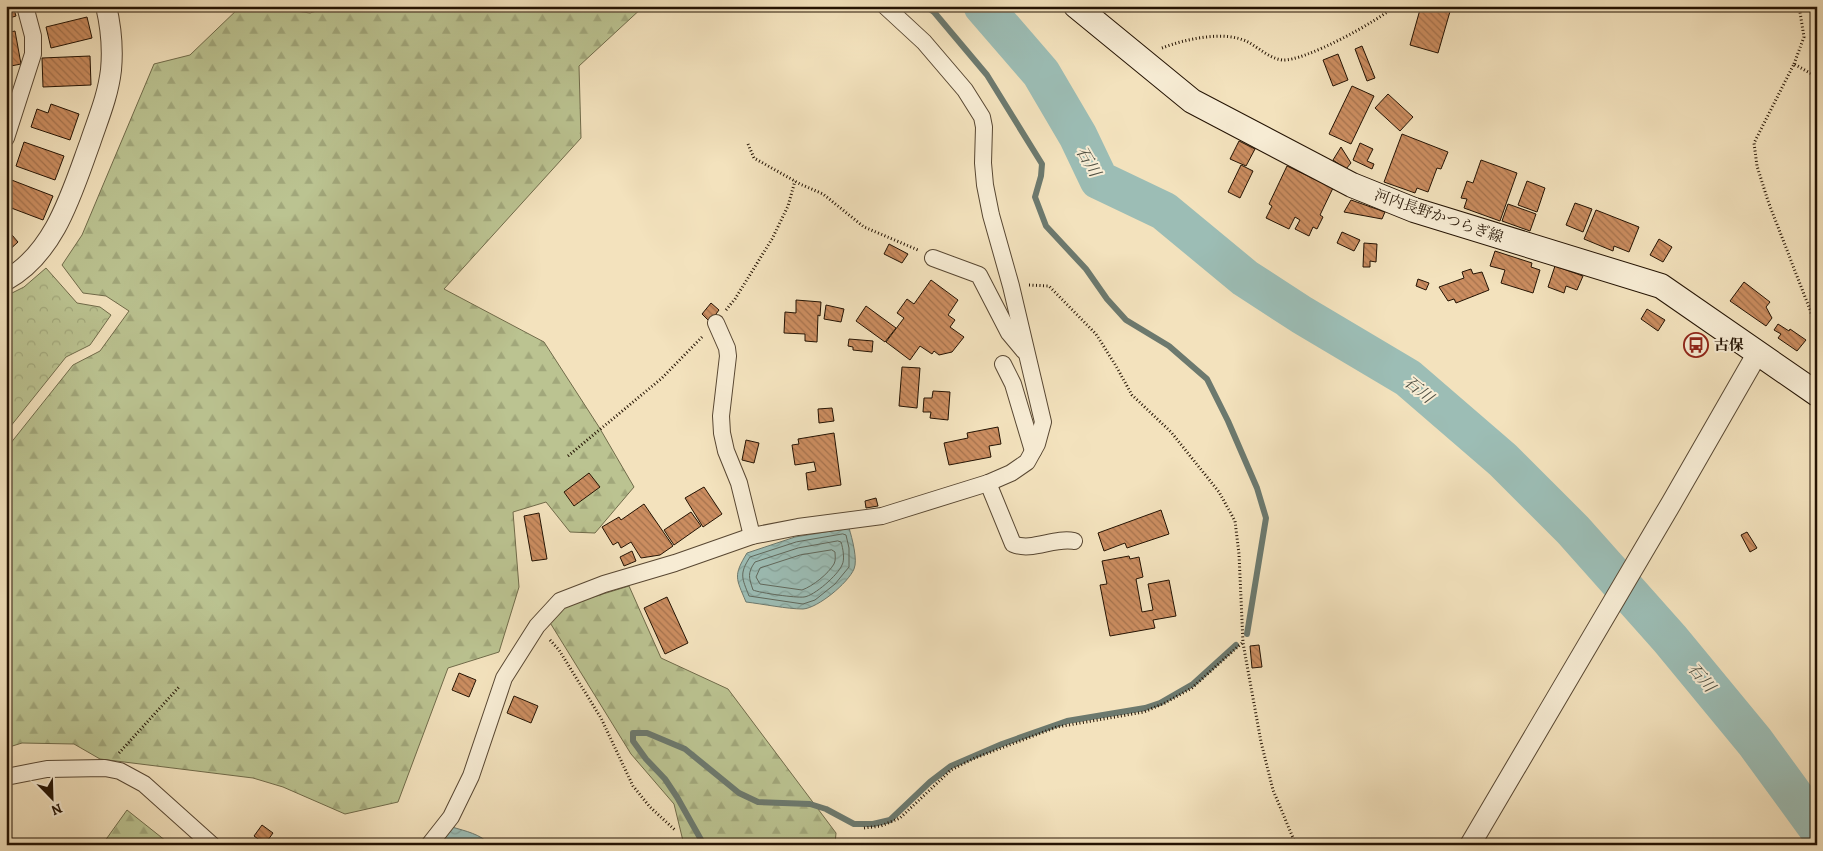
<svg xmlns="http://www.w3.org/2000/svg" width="1823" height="851" viewBox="0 0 1823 851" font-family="Alegreya,'Noto Serif JP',serif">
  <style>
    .forest { fill: url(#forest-firs); stroke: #706b4a }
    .park { fill: url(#park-crowns); stroke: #706b4a }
    .water { fill: url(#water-waves); stroke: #6c796e }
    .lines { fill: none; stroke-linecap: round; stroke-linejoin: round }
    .shore { stroke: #60685c; stroke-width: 1 }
    .stream { stroke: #6c796e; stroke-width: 6 }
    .river { stroke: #9cbdb5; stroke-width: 39 }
    .building { fill: url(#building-back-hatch); stroke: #241303 }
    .minor-casing { stroke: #584732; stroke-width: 18 }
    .tertiary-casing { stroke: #584732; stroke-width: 22 }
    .secondary-casing { stroke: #241303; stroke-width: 26 }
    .path { stroke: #241303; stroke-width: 3; stroke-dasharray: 1 2.5; stroke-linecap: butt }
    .minor { stroke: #f7ecd4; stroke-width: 16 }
    .tertiary { stroke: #f7ecd4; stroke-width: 20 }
    .secondary { stroke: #f7ecd4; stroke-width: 24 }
    .labels { text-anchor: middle; stroke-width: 4; stroke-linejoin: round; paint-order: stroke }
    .street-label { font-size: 15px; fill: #241303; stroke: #f7ecd4 }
    .poi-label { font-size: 15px; font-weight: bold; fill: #241303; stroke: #f7ecd4; text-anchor: start }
    .water-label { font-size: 16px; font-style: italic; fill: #4e4e41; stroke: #f7ecd4 }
  </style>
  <defs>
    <pattern id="forest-firs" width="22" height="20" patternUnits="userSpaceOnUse" patternTransform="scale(1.25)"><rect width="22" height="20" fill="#bbc391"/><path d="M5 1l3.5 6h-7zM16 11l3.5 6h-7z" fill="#a1a77b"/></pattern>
    <pattern id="park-crowns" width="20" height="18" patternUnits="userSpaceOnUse" patternTransform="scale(1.25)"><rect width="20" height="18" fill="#bbc391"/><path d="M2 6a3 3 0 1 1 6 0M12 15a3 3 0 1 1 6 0" fill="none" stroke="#a1a77b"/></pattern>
    <pattern id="water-waves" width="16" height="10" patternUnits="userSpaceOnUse" patternTransform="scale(1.25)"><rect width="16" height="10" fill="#9cbdb5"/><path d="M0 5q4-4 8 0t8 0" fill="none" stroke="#86a29a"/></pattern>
    <pattern id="building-back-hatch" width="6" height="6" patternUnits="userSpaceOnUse" patternTransform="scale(1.25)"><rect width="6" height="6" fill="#cb8d60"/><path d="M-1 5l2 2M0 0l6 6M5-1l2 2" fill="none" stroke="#a5724d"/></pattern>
  </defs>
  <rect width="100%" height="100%" fill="#f3e2bd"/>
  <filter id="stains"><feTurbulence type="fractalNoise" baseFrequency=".004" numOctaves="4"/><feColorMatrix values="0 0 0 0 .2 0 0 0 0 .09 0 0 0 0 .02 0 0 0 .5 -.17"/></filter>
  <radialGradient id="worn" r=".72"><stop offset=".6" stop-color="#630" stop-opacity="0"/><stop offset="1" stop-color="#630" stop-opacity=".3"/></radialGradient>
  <g class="forest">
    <polygon points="241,6 259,6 310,13 332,6 644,6 579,66 581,138 444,289 544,342 599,427 634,487 595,533 570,532 546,502 513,512 519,587 499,652 448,668 398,802 345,814 283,787 253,778 100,759 74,744 22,743 6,748 6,449 73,365 100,351 129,311 106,296 83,293 62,265 82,235 154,64 190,55"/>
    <polygon points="629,586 661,658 728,689 836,833 835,845 684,845 674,804 631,754 549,621 567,605"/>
    <polygon points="127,810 171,845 102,845"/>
  </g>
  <polygon class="park" points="46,268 77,303 100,307 111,315 90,345 66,357 6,432 6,296 24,287"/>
  <g class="water">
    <path d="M849,528C852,538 858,560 854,569C848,583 818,608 803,609C787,609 763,604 746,602C736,578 733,576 747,553L795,537Z"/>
    <path d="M452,827C465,831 481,834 490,845H435Z"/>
  </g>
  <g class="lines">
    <g class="shore">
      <path d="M843,534L846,535L849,548V567L835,584L815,600L803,604L749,596C742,578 739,574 750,557L796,542Z"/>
      <path d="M838,541L841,542C843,548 845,560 842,565C838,575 814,596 804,597C796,598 760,593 753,590C749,578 747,573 755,562L798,548Z"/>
      <path d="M832,550L835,552C835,556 836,560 834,564C828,574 813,586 802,590L760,584L756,577L760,568L800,555Z"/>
    </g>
    <g class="stream">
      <polyline points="925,6 934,12 987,75 1042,164 1041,176 1035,197 1046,226 1086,269 1107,299 1126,320 1169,346 1207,379 1228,421 1257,488 1266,518 1247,634"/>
      <polyline points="704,845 677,797 665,779 646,759 633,741 633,733 647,733 685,749 739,793 758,802 810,804 826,809 854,824 873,824 890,820 930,782 951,766 1002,744 1067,721 1145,708 1160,703 1193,684 1236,645"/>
    </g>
    <polyline class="river" points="983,6 1041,73 1078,136 1099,180 1164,211 1245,278 1302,315 1408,378 1503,460 1573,530 1670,639 1755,742 1817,827"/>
  </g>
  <g class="building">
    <polygon points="6,6 13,6 16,16 6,19"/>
    <polygon points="1421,6 1445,6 1451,8 1438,53 1410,45"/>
    <polygon points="87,17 92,38 51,48 46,27"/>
    <polygon points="15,31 21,64 6,67 6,33"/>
    <polygon points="1362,46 1375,78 1367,81 1355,49"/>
    <polygon points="1338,54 1348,80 1333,86 1323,60"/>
    <polygon points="90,56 91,85 43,87 42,58"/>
    <polygon points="6,79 13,109 6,117"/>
    <polygon points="1352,86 1374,96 1351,144 1329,134"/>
    <polygon points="1388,94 1413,117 1400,131 1375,108"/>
    <polygon points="51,104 79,114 70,140 31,127 37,109 48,113"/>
    <polygon points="1402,134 1448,152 1441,169 1437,168 1428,192 1417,188 1415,193 1384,182"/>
    <polygon points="1239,141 1255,149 1246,166 1230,159"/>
    <polygon points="24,142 64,156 55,180 16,166"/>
    <polygon points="1360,143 1373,149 1367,161 1374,164 1372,169 1353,160"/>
    <polygon points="1341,147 1351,163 1346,169 1333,160"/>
    <polygon points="1481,160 1517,173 1500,221 1464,208 1467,199 1461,198 1467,181 1473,183"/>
    <polygon points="1241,165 1253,171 1240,198 1228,192"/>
    <polygon points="1287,166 1333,188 1320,215 1323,217 1317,229 1313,227 1309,236 1295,229 1300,220 1295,217 1289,229 1266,218 1272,206 1269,204"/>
    <polygon points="9,179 53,196 43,220 6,206 6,185"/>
    <polygon points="1527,181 1545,188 1537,212 1518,205"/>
    <polygon points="1351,200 1385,212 1382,219 1344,212"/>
    <polygon points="1575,203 1592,209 1583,232 1566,225"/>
    <polygon points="1508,204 1536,214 1530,231 1502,221"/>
    <polygon points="1596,210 1639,227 1629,252 1614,246 1613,251 1584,239"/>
    <polygon points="6,228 18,242 6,253"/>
    <polygon points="1342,232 1360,240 1354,251 1337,243"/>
    <polygon points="1659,239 1672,247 1663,262 1650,255"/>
    <polygon points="1364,243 1377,244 1376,262 1370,261 1370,267 1363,267"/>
    <polygon points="889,244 908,254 902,263 884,254"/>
    <polygon points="1495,251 1532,263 1531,267 1540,270 1533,293 1501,283 1505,270 1490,266"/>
    <polygon points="1555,266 1583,276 1577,290 1566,286 1564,293 1548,287"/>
    <polygon points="1471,269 1473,274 1482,272 1489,290 1456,303 1454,299 1448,301 1439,287 1464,278 1462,272"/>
    <polygon points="1418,279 1429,283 1426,290 1416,286"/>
    <polygon points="931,280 958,300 948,315 955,320 950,327 964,337 952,352 939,355 934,351 932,354 920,346 910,360 886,342 904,318 897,313 907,299 914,304"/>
    <polygon points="1744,282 1770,302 1766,307 1772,318 1766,326 1730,301"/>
    <polygon points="796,300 821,302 820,316 818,315 817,342 805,341 805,334 784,333 785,312 796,313"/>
    <polygon points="711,303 719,310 710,322 702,314"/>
    <polygon points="826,305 844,309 841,322 824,319"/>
    <polygon points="866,306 896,328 885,342 856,321"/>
    <polygon points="1647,309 1665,320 1658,331 1641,319"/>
    <polygon points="1778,324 1789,331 1790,329 1806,340 1797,351 1778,338 1781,334 1774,330"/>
    <polygon points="849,339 873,341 872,352 853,350 853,347 848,346"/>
    <polygon points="902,367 920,368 917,408 899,406"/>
    <polygon points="933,391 950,392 948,420 930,418 931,412 923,412 924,398 932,398"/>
    <polygon points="832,408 834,421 819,423 818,409"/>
    <polygon points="998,427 1001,444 989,446 991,457 949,465 944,443 968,438 967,433"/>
    <polygon points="834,433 841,485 808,490 806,473 816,471 814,462 795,465 792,445 799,444 798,439"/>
    <polygon points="746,440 759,443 754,463 742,460"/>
    <polygon points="589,473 600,487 574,506 564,492"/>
    <polygon points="704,487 722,514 703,527 685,498"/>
    <polygon points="876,498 878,506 866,508 865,501"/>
    <polygon points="644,504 673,546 660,555 641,558 631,542 621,548 618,542 613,545 602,527 619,517 621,520"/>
    <polygon points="1161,510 1169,534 1127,548 1125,543 1104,551 1098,533"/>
    <polygon points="691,512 701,526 674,545 664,530"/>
    <polygon points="539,513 547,559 532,561 524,516"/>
    <polygon points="1747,532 1757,548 1750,552 1741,535"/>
    <polygon points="632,551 636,561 624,566 620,557"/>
    <polygon points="1129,556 1130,559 1139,557 1143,577 1136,579 1142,612 1153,610 1148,584 1169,580 1176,616 1153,620 1155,628 1110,636 1100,585 1107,584 1102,561"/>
    <polygon points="667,597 688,643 665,654 644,608"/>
    <polygon points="1259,645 1262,667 1252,668 1250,646"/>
    <polygon points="459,673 476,680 469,697 452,690"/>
    <polygon points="514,696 538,706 531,723 507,713"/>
    <polygon points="262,825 273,833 265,844 254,836"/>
  </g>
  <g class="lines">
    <defs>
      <g id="minor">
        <polyline points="6,138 33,54 33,36 25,6"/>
        <polyline points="933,258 979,275 1009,333 1024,351"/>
        <polyline points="716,323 727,348 728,356 721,416 722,433 726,451 739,483 752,536"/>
        <polyline points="1003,364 1013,384 1033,451"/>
        <path d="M988,483L1013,544C1032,552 1054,537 1074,541"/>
        <polyline points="6,777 47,769 105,768 120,771 144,784 212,845"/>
        <polyline points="429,845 451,817 471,776 504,678 537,626 560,601 604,584 675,563 752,536 798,527 882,516 988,483 1011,473 1027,462 1037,444 1043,422 1011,286 991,215 985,185 983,163 984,127 982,117 965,90 924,42 885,6"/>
      </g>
      <g id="tertiary">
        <path d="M6,280C55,253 72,192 90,143C98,119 108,96 111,70C113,49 111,27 106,6"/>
        <polyline points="1470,845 1672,502 1757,354"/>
      </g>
      <polyline id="secondary" points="1076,6 1192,101 1352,185 1414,210 1661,286 1817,394"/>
    </defs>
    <use href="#minor" class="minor-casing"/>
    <use href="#tertiary" class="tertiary-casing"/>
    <use href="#secondary" class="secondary-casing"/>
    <g class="path">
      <path d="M1162,48C1185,39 1225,30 1248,42C1259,48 1269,58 1282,60C1304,62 1378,21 1395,6"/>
      <polyline points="1794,64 1804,37 1799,6"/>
      <polyline points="1817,77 1794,64 1754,143 1757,166 1768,201 1817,328"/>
      <polyline points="748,144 754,158 800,184 823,194 864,227 918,250"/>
      <polyline points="1029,285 1049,286 1096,334 1116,366 1132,395 1171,432 1219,492 1235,521 1239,554 1243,643 1261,742 1273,790 1296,845"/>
      <polyline points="726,310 735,299 772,239 788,206 795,181"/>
      <polyline points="568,456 662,378 702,337"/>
      <polyline points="550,640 559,650 601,718 633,786 650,807 675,830"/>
      <polyline points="119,753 179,687"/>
      <polyline points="864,828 881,826 900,818 951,770 975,758 1057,727 1144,712 1165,703 1192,688 1242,643"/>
    </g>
    <use href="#minor" class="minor"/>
    <use href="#tertiary" class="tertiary"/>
    <use href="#secondary" class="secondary"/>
  </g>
  <defs>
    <symbol id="bus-ring" viewBox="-11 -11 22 22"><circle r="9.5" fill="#f7ecd4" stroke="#8f2418" stroke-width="1.5"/><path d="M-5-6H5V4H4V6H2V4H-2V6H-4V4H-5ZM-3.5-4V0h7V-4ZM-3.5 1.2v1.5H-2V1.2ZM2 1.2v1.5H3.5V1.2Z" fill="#8f2418"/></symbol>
  </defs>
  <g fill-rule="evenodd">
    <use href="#bus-ring" x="1682" y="331" width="28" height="28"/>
  </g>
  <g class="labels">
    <g class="street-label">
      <text transform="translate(1439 216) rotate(19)" y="5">河内長野かつらぎ線</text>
    </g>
    <g class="poi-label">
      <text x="1714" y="350">古保</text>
    </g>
    <g class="water-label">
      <text transform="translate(1089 161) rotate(60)" y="6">石川</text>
      <text transform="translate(1419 389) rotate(39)" y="6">石川</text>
      <text transform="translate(1702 677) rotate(50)" y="6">石川</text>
    </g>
  </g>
  <rect width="1823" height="851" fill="none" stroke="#f3e2bd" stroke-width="25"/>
  <rect x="8" y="8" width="1808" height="836" fill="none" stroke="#241303" stroke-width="2.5"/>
  <rect x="12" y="12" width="1798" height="826" fill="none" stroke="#241303"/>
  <g transform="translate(52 798) rotate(157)" stroke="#f7ecd4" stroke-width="4" paint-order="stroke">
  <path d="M0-4L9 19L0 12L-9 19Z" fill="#241303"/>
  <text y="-8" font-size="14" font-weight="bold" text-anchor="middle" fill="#241303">N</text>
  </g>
  <rect width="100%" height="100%" filter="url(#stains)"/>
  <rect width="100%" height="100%" fill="url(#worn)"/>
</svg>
